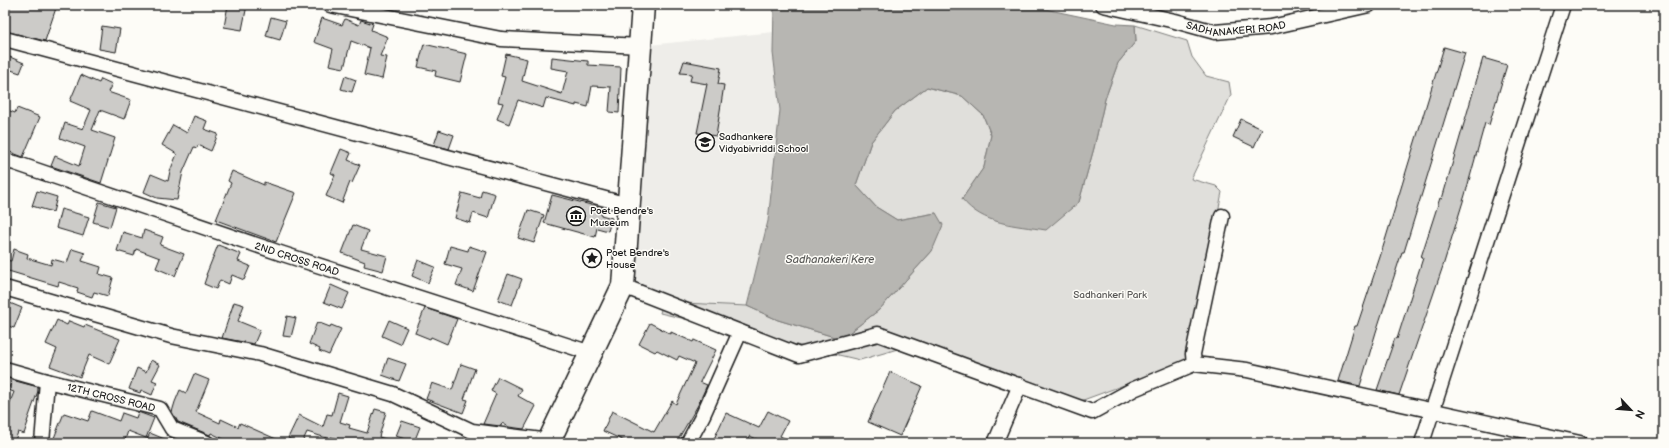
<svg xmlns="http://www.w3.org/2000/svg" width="1669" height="448" viewBox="0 0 1669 448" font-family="'Balsamiq Sans',sans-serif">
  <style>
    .built { fill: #eeede9 }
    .green { fill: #e0dfdb; stroke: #7e7e7c }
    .water { fill: #b7b6b2; stroke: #797876 }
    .building { fill: #cccbc8; stroke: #1c1c1c }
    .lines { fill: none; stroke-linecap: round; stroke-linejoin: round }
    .minor-casing { stroke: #1c1c1c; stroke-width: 17 }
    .primary-casing { stroke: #1c1c1c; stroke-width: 25 }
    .minor { stroke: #fdfcf7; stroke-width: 14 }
    .primary { stroke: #fdfcf7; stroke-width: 22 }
    .labels { text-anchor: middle; stroke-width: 3; stroke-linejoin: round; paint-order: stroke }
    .street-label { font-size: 10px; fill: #1c1c1c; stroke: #fdfcf7 }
    .poi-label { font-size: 10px; fill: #1c1c1c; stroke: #fdfcf7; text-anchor: start }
    .park-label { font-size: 10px; fill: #575655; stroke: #fdfcf7 }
    .water-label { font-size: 11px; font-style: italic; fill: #5a5a58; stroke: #fdfcf7 }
  </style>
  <rect width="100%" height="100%" fill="#fdfcf7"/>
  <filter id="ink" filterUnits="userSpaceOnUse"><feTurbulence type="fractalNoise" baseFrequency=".025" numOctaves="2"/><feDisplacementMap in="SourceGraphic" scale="8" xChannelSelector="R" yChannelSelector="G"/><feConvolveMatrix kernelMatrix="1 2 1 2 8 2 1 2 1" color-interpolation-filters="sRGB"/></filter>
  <g filter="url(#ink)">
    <polygon class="built" points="774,32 773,53 780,110 768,221 747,306 663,302 623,286 640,46"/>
    <polygon class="green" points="1135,25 1187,41 1192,57 1206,76 1229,82 1231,95 1191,179 1216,186 1222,192 1189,361 1067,406 908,346 860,360 660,313 663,302 747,306 778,320 841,339 879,310 932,251 936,213 897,220 876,207 856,185 871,142 895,111 927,87 962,96 983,115 991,135 984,167 962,199 1079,202 1094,148 1105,99 1118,63 1136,41"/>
    <path class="water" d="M774,5H1034L1040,8L1116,24L1135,25L1136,41L1118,63L1105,99L1094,148L1079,202L1046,230C1015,225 983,225 962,199L984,167L991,135L983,115L962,96L927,87L895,111L871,142L856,185L876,207L897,220L936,213L943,225L932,251L879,310L841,339L778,320L747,306L768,221L780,110L773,53Z"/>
    <g class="building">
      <polygon points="5,5 57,5 45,41 5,31"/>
      <polygon points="228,5 247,5 242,30 224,27"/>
      <polygon points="271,17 286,21 280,40 266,36"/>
      <polygon points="322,18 342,25 345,19 359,25 361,20 373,24 371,30 388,37 380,56 387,57 382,79 364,75 370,48 351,41 344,68 329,65 333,49 314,42"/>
      <polygon points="102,26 120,29 116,52 99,49"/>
      <polygon points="424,44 467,54 460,82 435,76 436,71 418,67"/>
      <polygon points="1444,47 1465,53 1404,252 1402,252 1376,332 1360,386 1338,381 1355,326 1357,326 1380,257"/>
      <polygon points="506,54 527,59 522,81 562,94 568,71 551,68 552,57 588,61 588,65 621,67 619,113 609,112 611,87 592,86 588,107 576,104 576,106 546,98 543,108 518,100 509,124 497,119 503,103 498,102 505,77 501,76"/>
      <polygon points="10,57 24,63 20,73 5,68"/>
      <polygon points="1483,58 1507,65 1489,125 1485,123 1465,195 1443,266 1399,395 1377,390 1395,338 1397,339 1423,258 1421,257 1440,198 1442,199"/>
      <polygon points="684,61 721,68 718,84 724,85 716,136 697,133 707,84 690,81 692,74 680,73"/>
      <polygon points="81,75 99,83 101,79 112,84 108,92 131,100 124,119 100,110 92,130 115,138 101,183 51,166 55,156 79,166 85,147 60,138 65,123 83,129 91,110 70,101"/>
      <polygon points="345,76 356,80 352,92 341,89"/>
      <polygon points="17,108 40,117 23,157 5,150 5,109 15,113"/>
      <polygon points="194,116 207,121 204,129 218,134 211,151 198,145 197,148 194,147 183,172 177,200 157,198 144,192 151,174 168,181 170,171 177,154 162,145 173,125 187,133"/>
      <polygon points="1241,119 1262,129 1254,147 1233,137"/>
      <polygon points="439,130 454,135 449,149 434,145"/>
      <polygon points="341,149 351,153 348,160 360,165 352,183 350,182 342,203 326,196 335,175 331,173"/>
      <polygon points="232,171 264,185 264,182 296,193 276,242 216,220 231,183 228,181"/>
      <polygon points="482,190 495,194 488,218 473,213 470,223 455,218 462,193 480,198"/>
      <polygon points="37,191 57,197 53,212 32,206"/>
      <polygon points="552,195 603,208 601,215 612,218 608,231 597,228 595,237 544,223"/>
      <polygon points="99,202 116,207 110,227 93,222"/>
      <polygon points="61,209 89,217 83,236 56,228"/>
      <polygon points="528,210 544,215 534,243 518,238"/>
      <polygon points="353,225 368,231 361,249 387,256 383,271 364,266 365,262 342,253"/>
      <polygon points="144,230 163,237 160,245 184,254 175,276 156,268 160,258 136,249 134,256 117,251 123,232 142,238"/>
      <polygon points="218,245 241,254 238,261 250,266 244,280 232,275 229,284 220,280 216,289 204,284 207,275 206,275"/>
      <polygon points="450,246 468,251 469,246 487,252 473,291 456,285 462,269 445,264"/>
      <polygon points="14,249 28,254 27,258 51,265 52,259 67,263 72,249 85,253 82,261 101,267 99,274 113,278 108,296 94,292 92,297 77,292 78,288 59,282 58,286 5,270 5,260 11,261"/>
      <polygon points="418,260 435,267 428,283 412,276"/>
      <polygon points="508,274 522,279 512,305 498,300"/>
      <polygon points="331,285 349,293 342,309 324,302"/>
      <polygon points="5,301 22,308 14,328 5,325"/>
      <polygon points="234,302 244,305 238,321 260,330 254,344 222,338"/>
      <polygon points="425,308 457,319 447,344 431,337 430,339 415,333"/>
      <polygon points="287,316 296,318 291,337 283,336"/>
      <polygon points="57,320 67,325 69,321 84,327 85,325 120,339 109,364 89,355 80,377 50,366 57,349 46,344"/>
      <polygon points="389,320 407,328 400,344 382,336"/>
      <polygon points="317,322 330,327 331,325 341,329 329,355 319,351 320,349 309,344"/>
      <polygon points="650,323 671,334 671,332 693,342 694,340 716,350 700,382 707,385 698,405 676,443 629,443 603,431 612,411 654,432 672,401 676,404 695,363 679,356 677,360 657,350 655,352 639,344"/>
      <polygon points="388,358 406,364 399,381 382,375"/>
      <polygon points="151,360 160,365 152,380 157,382 152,395 141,390 140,393 129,389 137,368 146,372"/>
      <polygon points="461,364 475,369 464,399 468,400 463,413 426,399 432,383 452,390"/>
      <polygon points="890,372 922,386 900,436 868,422"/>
      <polygon points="194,374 209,380 196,412 220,423 221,419 238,427 240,423 285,443 232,443 211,433 210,435 178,422 172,412 175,402 180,390 186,393"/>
      <polygon points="498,377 522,389 518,396 536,406 524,429 509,427 502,423 501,426 483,424 496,394 491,391"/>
      <polygon points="12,380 38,387 38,391 27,422 28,422 24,434 18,432 14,443 5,443 5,415 14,392 8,390"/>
      <polygon points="338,393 348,396 340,422 350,425 349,428 367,433 375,409 386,412 379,437 392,441 391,443 354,443 331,437 330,439 307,432 302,443 298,443 288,438 299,415 323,427 327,414 332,415"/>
      <polygon points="92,411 119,421 122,413 136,418 138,412 154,418 146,438 128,431 124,443 52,443 64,413 88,421"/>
      <polygon points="768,411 788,421 780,436 795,443 765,443 750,436 747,443 712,443 726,413 759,428"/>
      <polygon points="402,421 420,427 414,442 396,436"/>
      <polygon points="150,433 174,443 145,443"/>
    </g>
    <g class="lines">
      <defs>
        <g id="minor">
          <polyline points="330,5 501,39 640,46"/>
          <path id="s1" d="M1103,5L1175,21L1215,32L1271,27L1369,5"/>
          <polyline points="5,39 628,205"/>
          <path id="s2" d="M5,161L15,163L283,254L591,353"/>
          <polyline points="623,286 799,355 878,334 1092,412 1134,389 1194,364 1247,370 1580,443"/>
          <polyline points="5,288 171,336 260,354 393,394 472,431 550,441"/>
          <polyline points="1194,364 1193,354 1222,216"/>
          <path id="s3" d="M5,369L47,381L160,409L172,429L207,443"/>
          <polyline points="42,443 47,381"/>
          <polyline points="688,443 703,415 740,332"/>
          <polyline points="995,443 1020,385"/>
          <polyline points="1422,443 1563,5"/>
        </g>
        <polyline id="primary" points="548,443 623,286 643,5"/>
      </defs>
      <use href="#minor" class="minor-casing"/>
      <use href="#primary" class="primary-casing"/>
      <use href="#minor" class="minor"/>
      <use href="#primary" class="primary"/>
    </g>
  </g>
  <defs>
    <symbol id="school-ring" viewBox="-11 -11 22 22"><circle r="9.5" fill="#fdfcf7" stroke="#1c1c1c" stroke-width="1.5"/><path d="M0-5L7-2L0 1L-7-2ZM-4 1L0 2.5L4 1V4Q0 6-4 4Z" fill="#1c1c1c"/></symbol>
    <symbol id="museum-ring" viewBox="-11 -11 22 22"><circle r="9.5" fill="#fdfcf7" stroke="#1c1c1c" stroke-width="1.5"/><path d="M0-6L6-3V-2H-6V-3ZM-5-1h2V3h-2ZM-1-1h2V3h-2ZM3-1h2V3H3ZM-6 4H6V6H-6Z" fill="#1c1c1c"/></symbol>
    <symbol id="sight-ring" viewBox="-11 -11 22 22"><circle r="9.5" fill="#fdfcf7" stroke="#1c1c1c" stroke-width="1.5"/><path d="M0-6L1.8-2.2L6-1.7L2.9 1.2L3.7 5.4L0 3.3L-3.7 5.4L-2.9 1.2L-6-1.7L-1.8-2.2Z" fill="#1c1c1c"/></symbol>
  </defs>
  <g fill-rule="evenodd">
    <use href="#school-ring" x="694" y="131" width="22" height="22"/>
    <use href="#museum-ring" x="565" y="205" width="22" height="22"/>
    <use href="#sight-ring" x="581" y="247" width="22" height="22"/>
  </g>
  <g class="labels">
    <g class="street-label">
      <text dy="4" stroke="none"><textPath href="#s1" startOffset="136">SADHANAKERI ROAD</textPath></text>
      <text dy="4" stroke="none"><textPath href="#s2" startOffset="308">2ND CROSS ROAD</textPath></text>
      <text dy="4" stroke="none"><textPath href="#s3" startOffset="110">12TH CROSS ROAD</textPath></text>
    </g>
    <g class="poi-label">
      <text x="719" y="140">Sadhankere<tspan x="719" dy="12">Vidyabivriddi School</tspan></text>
      <text x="590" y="214">Poet Bendre's<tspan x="590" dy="12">Museum</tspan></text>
      <text x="606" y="256">Poet Bendre's<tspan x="606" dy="12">House</tspan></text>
    </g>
    <g class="park-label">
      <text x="1110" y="298">Sadhankeri Park</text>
    </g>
    <g class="water-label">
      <text x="830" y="263">Sadhanakeri Kere</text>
    </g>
  </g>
  <rect width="1669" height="448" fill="none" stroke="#fdfcf7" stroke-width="20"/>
  <rect x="10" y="10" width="1649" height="428" fill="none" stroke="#1c1c1c" stroke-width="1.5" filter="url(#ink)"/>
  <g transform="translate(1631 410) rotate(116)" stroke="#fdfcf7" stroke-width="3" paint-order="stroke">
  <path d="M0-3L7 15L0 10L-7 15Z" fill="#1c1c1c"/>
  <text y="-6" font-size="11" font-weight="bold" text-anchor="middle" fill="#1c1c1c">N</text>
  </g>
</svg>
